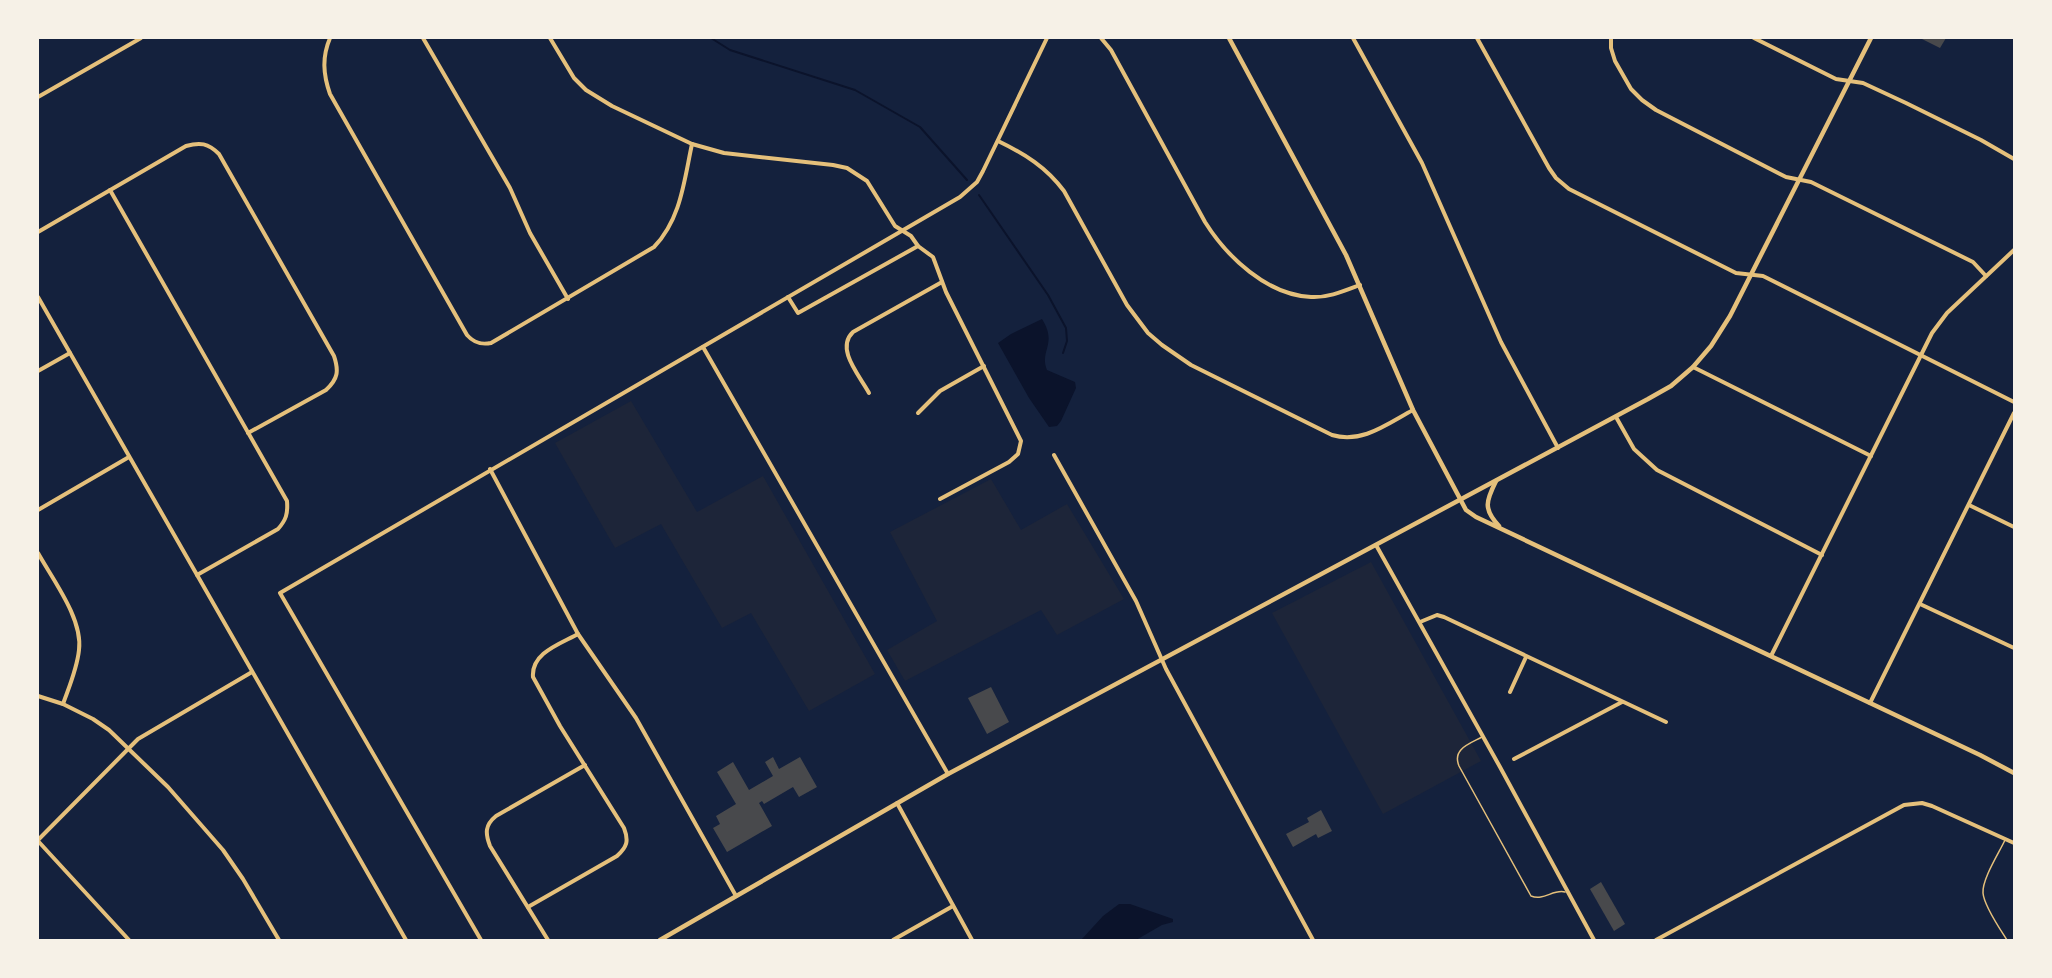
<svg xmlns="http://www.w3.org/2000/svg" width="2052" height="978" viewBox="0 0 2052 978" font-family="Lato,sans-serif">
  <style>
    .green { fill: #1d2539 }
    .water { fill: #0b132b }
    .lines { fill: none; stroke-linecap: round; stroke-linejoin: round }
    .stream { stroke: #0b132b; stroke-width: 2 }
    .building { fill: #48494c }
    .service { stroke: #e5c07b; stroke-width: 1.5 }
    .minor { stroke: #e5c07b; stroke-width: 4 }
    .tertiary { stroke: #e5c07b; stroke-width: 4.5 }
  </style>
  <rect width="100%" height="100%" fill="#14213d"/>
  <g class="green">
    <polygon points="631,401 697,512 763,476 875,674 809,711 751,613 722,628 661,524 615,548 555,443"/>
    <polygon points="991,479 1021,530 1067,504 1124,599 1057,635 1041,610 905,681 887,650 937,621 890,532"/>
    <polygon points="1371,562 1481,761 1383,814 1272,613"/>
  </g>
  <g class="water">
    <path d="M1042,319C1058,344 1039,351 1047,370L1075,382L1076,388L1061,421L1057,426L1049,427L1029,398L998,343L1011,334Z"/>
    <polygon points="1119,904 1130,904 1173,919 1173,922 1162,925 1136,940 1081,940 1103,916"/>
  </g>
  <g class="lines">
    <g class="stream">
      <polyline points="711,38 730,50 855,90 920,127 967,180"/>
      <polyline points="979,195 1048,295 1066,328 1067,341 1063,353"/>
    </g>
  </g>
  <g class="building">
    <polygon points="1920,38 1946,38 1940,48"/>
    <polygon points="991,687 1009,722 987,734 968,698"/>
    <polygon points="773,757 779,769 800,757 817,787 799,797 793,787 764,804 762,801 759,803 772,826 727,852 713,828 720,824 716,816 736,804 717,772 733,762 749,790 773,776 765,762"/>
    <polygon points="1321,810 1332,831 1318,838 1316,834 1293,847 1286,834 1309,822 1307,818"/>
    <polygon points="1601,882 1625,924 1614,931 1590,889"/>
  </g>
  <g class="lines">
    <g class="service">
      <path d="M1482,737C1469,744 1452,749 1459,766L1531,896C1544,901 1553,889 1565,892"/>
      <path d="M2005,840C1999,853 1982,879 1983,893C1984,906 2000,929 2007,940"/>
    </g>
    <g class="minor">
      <path d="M330,38C322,57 323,74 330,94L467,335C474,343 481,345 491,343L654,247C681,219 684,181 692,144"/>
      <polyline points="423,38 510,188 530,233 568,299"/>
      <polyline points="550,38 574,78 586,90 612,106 692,144 724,153 833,165 847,168 867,181 895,226 911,236 918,246 933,257 946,292 1021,441 1018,454 1009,462 940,499"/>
      <path d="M1101,38L1111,50L1205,222C1227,257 1267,295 1311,297C1328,298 1344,291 1360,285"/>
      <polyline points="1353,38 1422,163 1501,342 1558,448"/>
      <polyline points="1477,38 1549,168 1556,178 1569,189 1736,273 1763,276 2014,402"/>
      <polyline points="1611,38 1611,48 1615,61 1631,89 1642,100 1656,110 1786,177 1811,182 1973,262 1986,276"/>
      <polyline points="1754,38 1836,79 1863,83 1906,103 1981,140 2014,159"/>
      <polyline points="38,97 141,38"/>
      <path d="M998,141C1025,154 1046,167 1064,191L1127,305L1148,333L1162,345L1191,365L1332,435C1362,444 1387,424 1413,410"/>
      <path d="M110,190L287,501C288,514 286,520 278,529L197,575"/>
      <path d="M38,232L186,146C200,142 208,143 219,154L334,356C339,371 338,379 326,390L248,433"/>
      <polyline points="38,297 406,940"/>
      <polyline points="788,297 798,313 918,246"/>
      <polyline points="703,347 948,774"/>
      <polyline points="1693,367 1871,456"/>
      <polyline points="38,371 70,353"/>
      <path d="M869,393C860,376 835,349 853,332L942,282"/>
      <polyline points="918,413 940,391 984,366"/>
      <polyline points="1616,417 1634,449 1657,470 1822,555"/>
      <polyline points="1054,455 1136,601 1166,669 1313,940"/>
      <polyline points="490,469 578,634 636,718 736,896"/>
      <polyline points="1969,505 2014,527"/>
      <polyline points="38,510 129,457"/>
      <polyline points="1376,545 1500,767 1594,940"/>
      <path d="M38,553C53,580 83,619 79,650C77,669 69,687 63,704"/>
      <polyline points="1920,604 2014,648"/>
      <polyline points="1420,622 1437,615 1444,617 1666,722"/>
      <polyline points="1771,656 1932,333 1947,313 2014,250"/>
      <polyline points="1510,692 1526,657"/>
      <polyline points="38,696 63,704 93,719 109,730 168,787 223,850 243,879 279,940"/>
      <polyline points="1870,703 2014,413"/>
      <polyline points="1514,759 1622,702"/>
      <polyline points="897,803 972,940"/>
      <polyline points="38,840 138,739 252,672"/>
      <polyline points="38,841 129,940"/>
      <path d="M528,907L617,856C627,847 629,841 624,828L560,726L533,677C531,653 560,644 578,634"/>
      <polyline points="481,940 280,593 960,197 977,182 983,171 1047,38"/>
      <path d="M548,940L490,846C485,833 485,825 496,816L585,765"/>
      <polyline points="893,940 953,906"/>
      <polyline points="1656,940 1904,805 1922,803 1932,806 2014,843"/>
    </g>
    <g class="tertiary">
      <polyline points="1229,38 1346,255 1413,410 1466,510 1476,517 1980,755 2014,773"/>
      <path d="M1496,481C1486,501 1483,509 1499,526"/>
      <polyline points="660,940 948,774 1648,399 1671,386 1693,367 1711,346 1730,316 1871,38"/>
    </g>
  </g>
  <rect width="2052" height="978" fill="none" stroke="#f6f1e7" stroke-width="78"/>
</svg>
